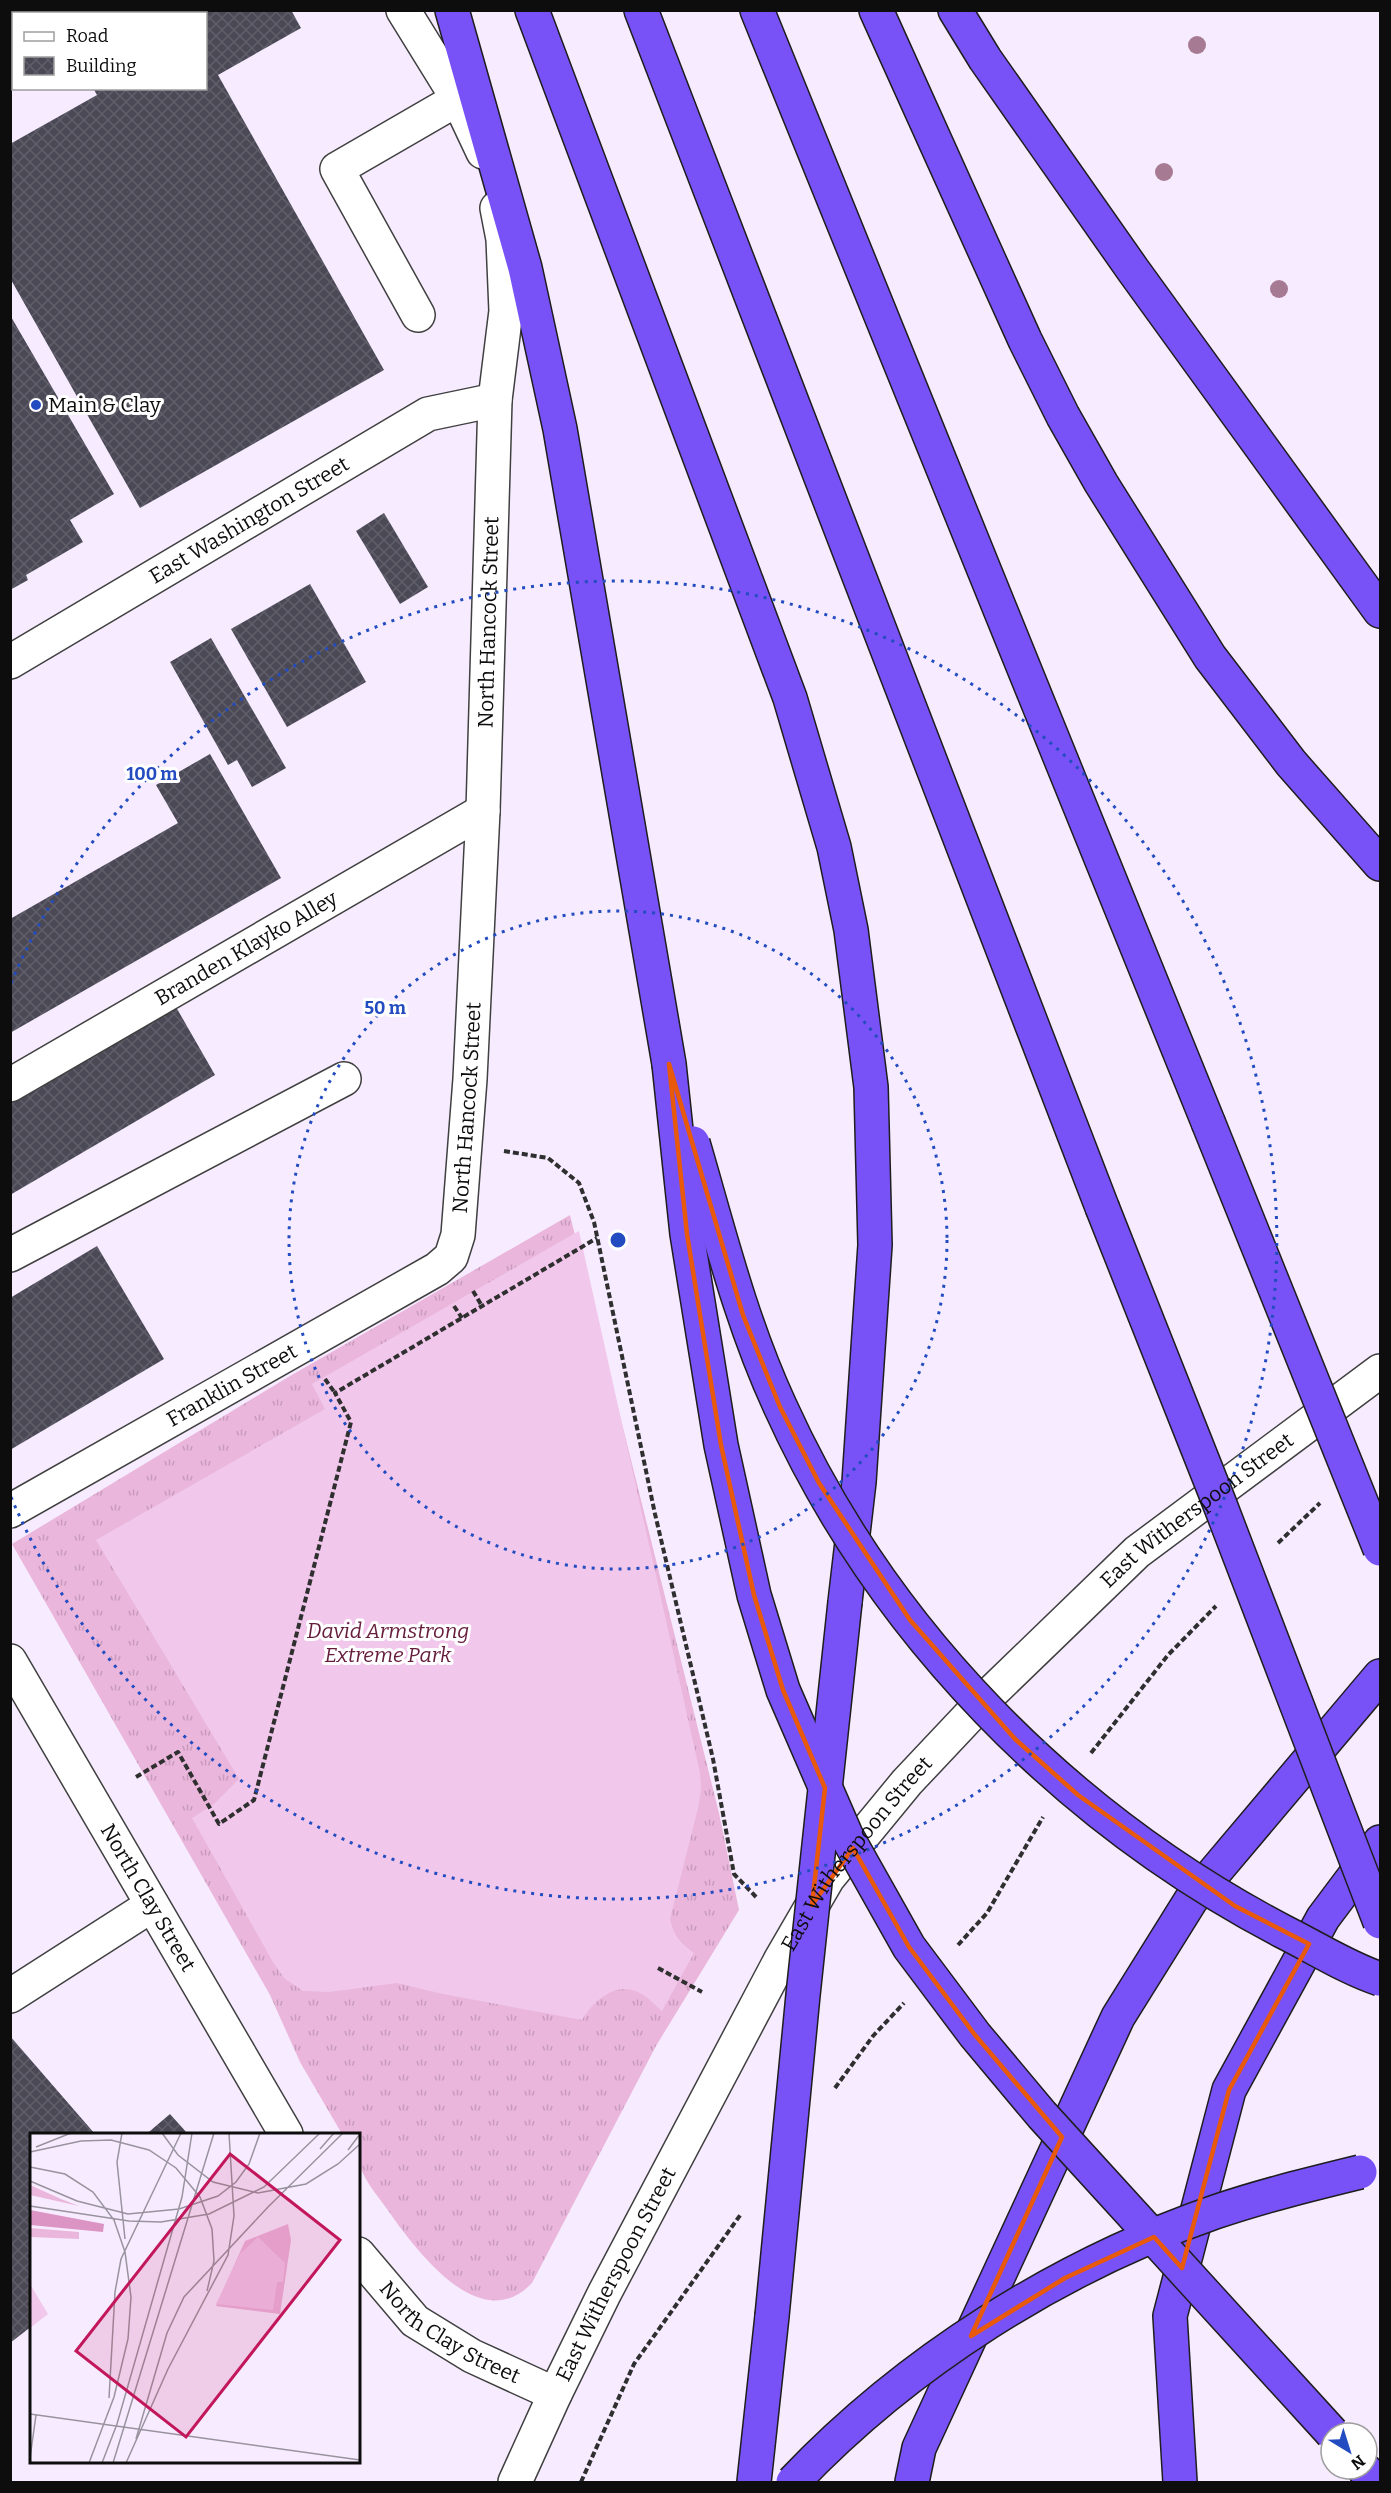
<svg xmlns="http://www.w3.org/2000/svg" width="1391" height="2493" viewBox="0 0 1391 2493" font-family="Bitter,serif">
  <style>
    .grass { fill: url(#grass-tufts) }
    .pitch { fill: #f1c8ec }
    .building { fill: url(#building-cross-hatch) }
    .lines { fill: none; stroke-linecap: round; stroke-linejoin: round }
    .minor-casing { stroke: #404040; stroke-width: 36 }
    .highway-casing { stroke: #1e1e1e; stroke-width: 36 }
    .path { stroke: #2f2f2f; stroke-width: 4; stroke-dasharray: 6 3; stroke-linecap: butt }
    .minor { stroke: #fff; stroke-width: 33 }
    .highway { stroke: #7952f7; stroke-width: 33 }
    .highway-bridge-casing { stroke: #1e1e1e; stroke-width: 36; stroke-linecap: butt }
    .highway-bridge { stroke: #7952f7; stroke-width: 33 }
    .tree { fill: #a77a93 }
    .marked { fill: none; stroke: #e8590c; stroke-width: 4.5; stroke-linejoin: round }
    .ring { fill: none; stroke: #224cbf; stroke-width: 3; stroke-dasharray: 3 6 }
    .poi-dot { fill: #224cbf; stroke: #fff; stroke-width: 2 }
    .labels { text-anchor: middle; stroke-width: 6; stroke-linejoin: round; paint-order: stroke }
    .poi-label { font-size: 21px; fill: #0d0d0d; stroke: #fff; text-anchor: start }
    .street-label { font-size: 21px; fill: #0d0d0d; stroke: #fff }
    .park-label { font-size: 21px; font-style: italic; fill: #661c3b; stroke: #fff }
    .inset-road { fill: none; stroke: #99939e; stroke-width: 1.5 }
    .view { fill: #c2185b; fill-opacity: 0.15; stroke: #c2185b; stroke-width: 3 }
    .inset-edge { fill: none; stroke: #0d0d0d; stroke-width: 3 }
    .centre { fill: #224cbf; stroke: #fff; stroke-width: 3 }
    .ring-label { font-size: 18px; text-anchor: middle; font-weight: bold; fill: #224cbf; stroke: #fff; stroke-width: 6; stroke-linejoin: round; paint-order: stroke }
  </style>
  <defs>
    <pattern id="grass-tufts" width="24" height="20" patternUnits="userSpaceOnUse" patternTransform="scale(1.5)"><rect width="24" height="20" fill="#eab6dc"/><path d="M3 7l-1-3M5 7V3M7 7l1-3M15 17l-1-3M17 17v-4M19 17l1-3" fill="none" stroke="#c89bbc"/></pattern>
    <pattern id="building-cross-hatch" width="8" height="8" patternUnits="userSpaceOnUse" patternTransform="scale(1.5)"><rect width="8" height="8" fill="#4b4956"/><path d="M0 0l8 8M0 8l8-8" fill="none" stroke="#605f69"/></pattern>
  </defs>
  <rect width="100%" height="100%" fill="#f7ecff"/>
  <path class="grass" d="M570,1215L719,1813L739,1910L656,2046L532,2283C480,2338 415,2249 387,2209C378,2196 362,2178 359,2162C357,2154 359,2143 358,2134H342L300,2062L270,1995L12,1544L290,1376Z"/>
  <path class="pitch" d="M579,1231L700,1773L701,1790L698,1808L670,1919C674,1936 680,1943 694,1953L662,2011C655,2005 648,1997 640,1993C616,1980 593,2001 582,2020L443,1994L397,1983L329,1992L303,1991L284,1978L273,1962L192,1818L214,1804L239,1779L96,1540L325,1409L312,1384Z"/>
  <g class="building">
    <polygon points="186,10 291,10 301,28 218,75 384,370 140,508 10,278 10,144 97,95 93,88 206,88 206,14 181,14"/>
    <polygon points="10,315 114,494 70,520 83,542 26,575 28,580 10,590"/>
    <polygon points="384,513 428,587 400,604 356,531"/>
    <polygon points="310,584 366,682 287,727 231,629"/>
    <polygon points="211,638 286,768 252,787 237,760 228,765 170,662"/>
    <polygon points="210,754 281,878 10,1033 10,919 178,823 156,785"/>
    <polygon points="176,1007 215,1075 10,1195 10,1103"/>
    <polygon points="97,1246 164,1359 10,1450 10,1298"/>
    <polygon points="10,2036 95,2134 32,2134 32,2326 10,2343"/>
    <polygon points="170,2114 188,2134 145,2134 150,2131"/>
  </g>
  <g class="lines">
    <defs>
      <g id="minor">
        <polyline points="403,10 458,99 483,152"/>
        <polyline points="418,315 337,169 458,99"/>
        <path id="s1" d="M10,662L428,414L495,400"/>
        <path id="s2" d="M10,1085L483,811"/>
        <polyline points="10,1255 344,1079"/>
        <path id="s3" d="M10,1511L437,1269L451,1257L458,1235L470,1079L483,811L495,400L506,311L503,239L497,208"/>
        <path id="s4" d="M10,1661L286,2134"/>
        <polyline points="10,1996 152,1905"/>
        <path id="s5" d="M358,2254L415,2321L472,2356L555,2394"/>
        <path id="s6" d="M515,2482L555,2394L604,2294L781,1959L828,1878L907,1782L989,1695L1137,1552L1380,1371"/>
      </g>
      <g id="highway">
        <polyline points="452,10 525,268 560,429 669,1064"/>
        <polyline points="532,10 790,698 834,847 851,930 871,1087 875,1245 859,1482 845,1602"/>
        <polyline points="641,10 1102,1207"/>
        <polyline points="757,10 1208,1122"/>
        <polyline points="876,10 1025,340 1063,416 1101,483 1210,657 1291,763 1380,864"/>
        <polyline points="955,10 985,59 1133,270 1380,611"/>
        <polyline points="1364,2469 1376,2482"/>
        <polyline points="754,2482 772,2316"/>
        <polyline points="912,2482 919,2448 1118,2017 1191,1900 1380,1676"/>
        <polyline points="1180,2482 1170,2316 1229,2090 1323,1918 1380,1842"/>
      </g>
    </defs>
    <use href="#minor" class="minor-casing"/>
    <use href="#highway" class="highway-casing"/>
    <g class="path">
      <polyline points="504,1151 548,1158 579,1183 594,1222 655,1514 713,1759 734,1874 757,1898"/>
      <polyline points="473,1291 482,1306"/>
      <polyline points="454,1306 462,1318"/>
      <polyline points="325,1379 335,1393"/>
      <polyline points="1278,1543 1320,1503"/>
      <polyline points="1091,1753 1168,1655 1216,1606"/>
      <polyline points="136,1777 178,1752 219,1824 254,1800 351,1422 335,1393 597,1238"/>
      <polyline points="958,1945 987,1913 1043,1817"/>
      <polyline points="658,1968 702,1992"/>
      <polyline points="835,2088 873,2036 904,2003"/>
      <polyline points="581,2482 634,2364 741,2214"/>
    </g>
    <use href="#minor" class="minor"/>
    <use href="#highway" class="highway"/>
    <defs>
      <g id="highway-bridge">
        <polyline points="669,1064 687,1234 721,1445 754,1595 783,1690 846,1835 909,1947 975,2035 1042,2115 1332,2433"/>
        <polyline points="1208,1122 1380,1549"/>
        <path d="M693,1143C719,1232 741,1322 780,1406C882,1632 1066,1818 1284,1932C1316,1948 1347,1968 1380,1979"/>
        <polyline points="1102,1207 1219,1502 1380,1922"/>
        <polyline points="772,2316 803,1995 845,1602"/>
        <path d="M793,2482C907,2362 1059,2266 1215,2212C1262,2196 1311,2184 1360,2172"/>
      </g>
    </defs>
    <use href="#highway-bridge" class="highway-bridge-casing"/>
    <use href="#highway-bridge" class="highway-bridge"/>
  </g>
  <g class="tree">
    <circle cx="1197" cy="45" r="9"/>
    <circle cx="1164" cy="172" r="9"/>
    <circle cx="1279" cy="289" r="9"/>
  </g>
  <path class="marked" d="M669,1064L743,1315L780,1407L819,1483L910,1620L1015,1739L1078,1795L1235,1906L1309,1944L1229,2090L1182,2268L1154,2237L1065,2278L971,2336L1062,2137L975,2035L909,1947L853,1848L812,1905L825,1788L783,1690L754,1595L721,1445L687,1234Z"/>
  <g class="ring">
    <circle cx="618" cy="1240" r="329"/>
    <path d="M11 983A659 659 0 1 1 11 1497"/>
  </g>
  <circle class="poi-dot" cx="36" cy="405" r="6"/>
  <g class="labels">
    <g class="poi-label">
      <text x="48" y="412">Main &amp; Clay</text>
    </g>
    <g class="street-label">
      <text dy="7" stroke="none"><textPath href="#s1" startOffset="278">East Washington Street</textPath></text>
      <text dy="7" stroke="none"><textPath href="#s3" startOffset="1146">North Hancock Street</textPath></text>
      <text dy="7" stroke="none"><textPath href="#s2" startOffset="273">Branden Klayko Alley</textPath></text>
      <text dy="7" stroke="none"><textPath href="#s3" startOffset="660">North Hancock Street</textPath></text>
      <text dy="7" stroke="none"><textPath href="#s3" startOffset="255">Franklin Street</textPath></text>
      <text dy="7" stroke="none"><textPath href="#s6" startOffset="1203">East Witherspoon Street</textPath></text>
      <text dy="7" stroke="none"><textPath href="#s6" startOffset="717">East Witherspoon Street</textPath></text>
      <text dy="7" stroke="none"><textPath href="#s4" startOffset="274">North Clay Street</textPath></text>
      <text dy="7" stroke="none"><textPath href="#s6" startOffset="231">East Witherspoon Street</textPath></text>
      <text dy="7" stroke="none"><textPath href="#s5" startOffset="123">North Clay Street</textPath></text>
    </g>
    <g class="park-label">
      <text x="388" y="1638">David Armstrong<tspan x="388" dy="24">Extreme Park</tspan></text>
    </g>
  </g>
  <g transform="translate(30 2133)">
    <rect width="330" height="330" fill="#f7ecff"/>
    <path d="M0,52L31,66L49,73L0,62ZM258,91L261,107L250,181L186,173L215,108ZM0,95L49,99V106L0,104Z" fill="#eab6dc"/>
    <path d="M0,77L74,91L73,99L0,92Z" fill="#db94c4"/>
    <path d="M228,104L255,130L253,149H247L243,177L186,171L210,121ZM0,151L18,181L0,195Z" fill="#f1c8ec"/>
    <path class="inset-road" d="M92,0L87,29L95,106M132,0L148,22L183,49L228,60L276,51L308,31L330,11M6,14L41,0M290,16L304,0M318,17L330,1M0,19L51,8L81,7L119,17L146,35L170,64L182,96L184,128L177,158M0,34L35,41L63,59L84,87L95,119L101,164L98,206L84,264L59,330M0,48L47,68L98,81L149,76L188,63L206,49L219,31L230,0M0,73L99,88L131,89L179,81L234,54L290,0M79,265L85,159L91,126L151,0M0,281L330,327M106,306L137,200L154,164L238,74L313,0M0,325L6,282M72,330L87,291L152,64L162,0M83,330L184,0M96,330L138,236L198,122L204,83L199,0"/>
    <path class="view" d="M200,21L310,107L156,304L46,218Z"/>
    <rect width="330" height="330" class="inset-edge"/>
  </g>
  <circle cx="618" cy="1240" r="9" class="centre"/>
  <g class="ring-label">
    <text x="152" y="780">100 m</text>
    <text x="385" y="1014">50 m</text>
  </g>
  <rect width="1391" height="2493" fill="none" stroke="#0d0d0d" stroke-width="24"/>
  <rect x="12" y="12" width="195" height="78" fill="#ffffff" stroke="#9e9e9e" stroke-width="1.5"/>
  <rect x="24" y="32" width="30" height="9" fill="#ffffff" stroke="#9e9e9e" stroke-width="1.5"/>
  <text x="66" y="42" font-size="18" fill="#0d0d0d">Road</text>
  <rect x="24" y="57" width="30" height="18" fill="url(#building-cross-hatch)" stroke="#9e9e9e" stroke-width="1.5"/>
  <text x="66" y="72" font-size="18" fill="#0d0d0d">Building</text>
  <g transform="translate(1349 2451) rotate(142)"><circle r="28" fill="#ffffff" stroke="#9e9e9e" stroke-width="1.5"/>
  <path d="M0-4.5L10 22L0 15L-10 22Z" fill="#224cbf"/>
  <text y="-9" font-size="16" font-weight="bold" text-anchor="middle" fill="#0d0d0d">N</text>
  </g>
</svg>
